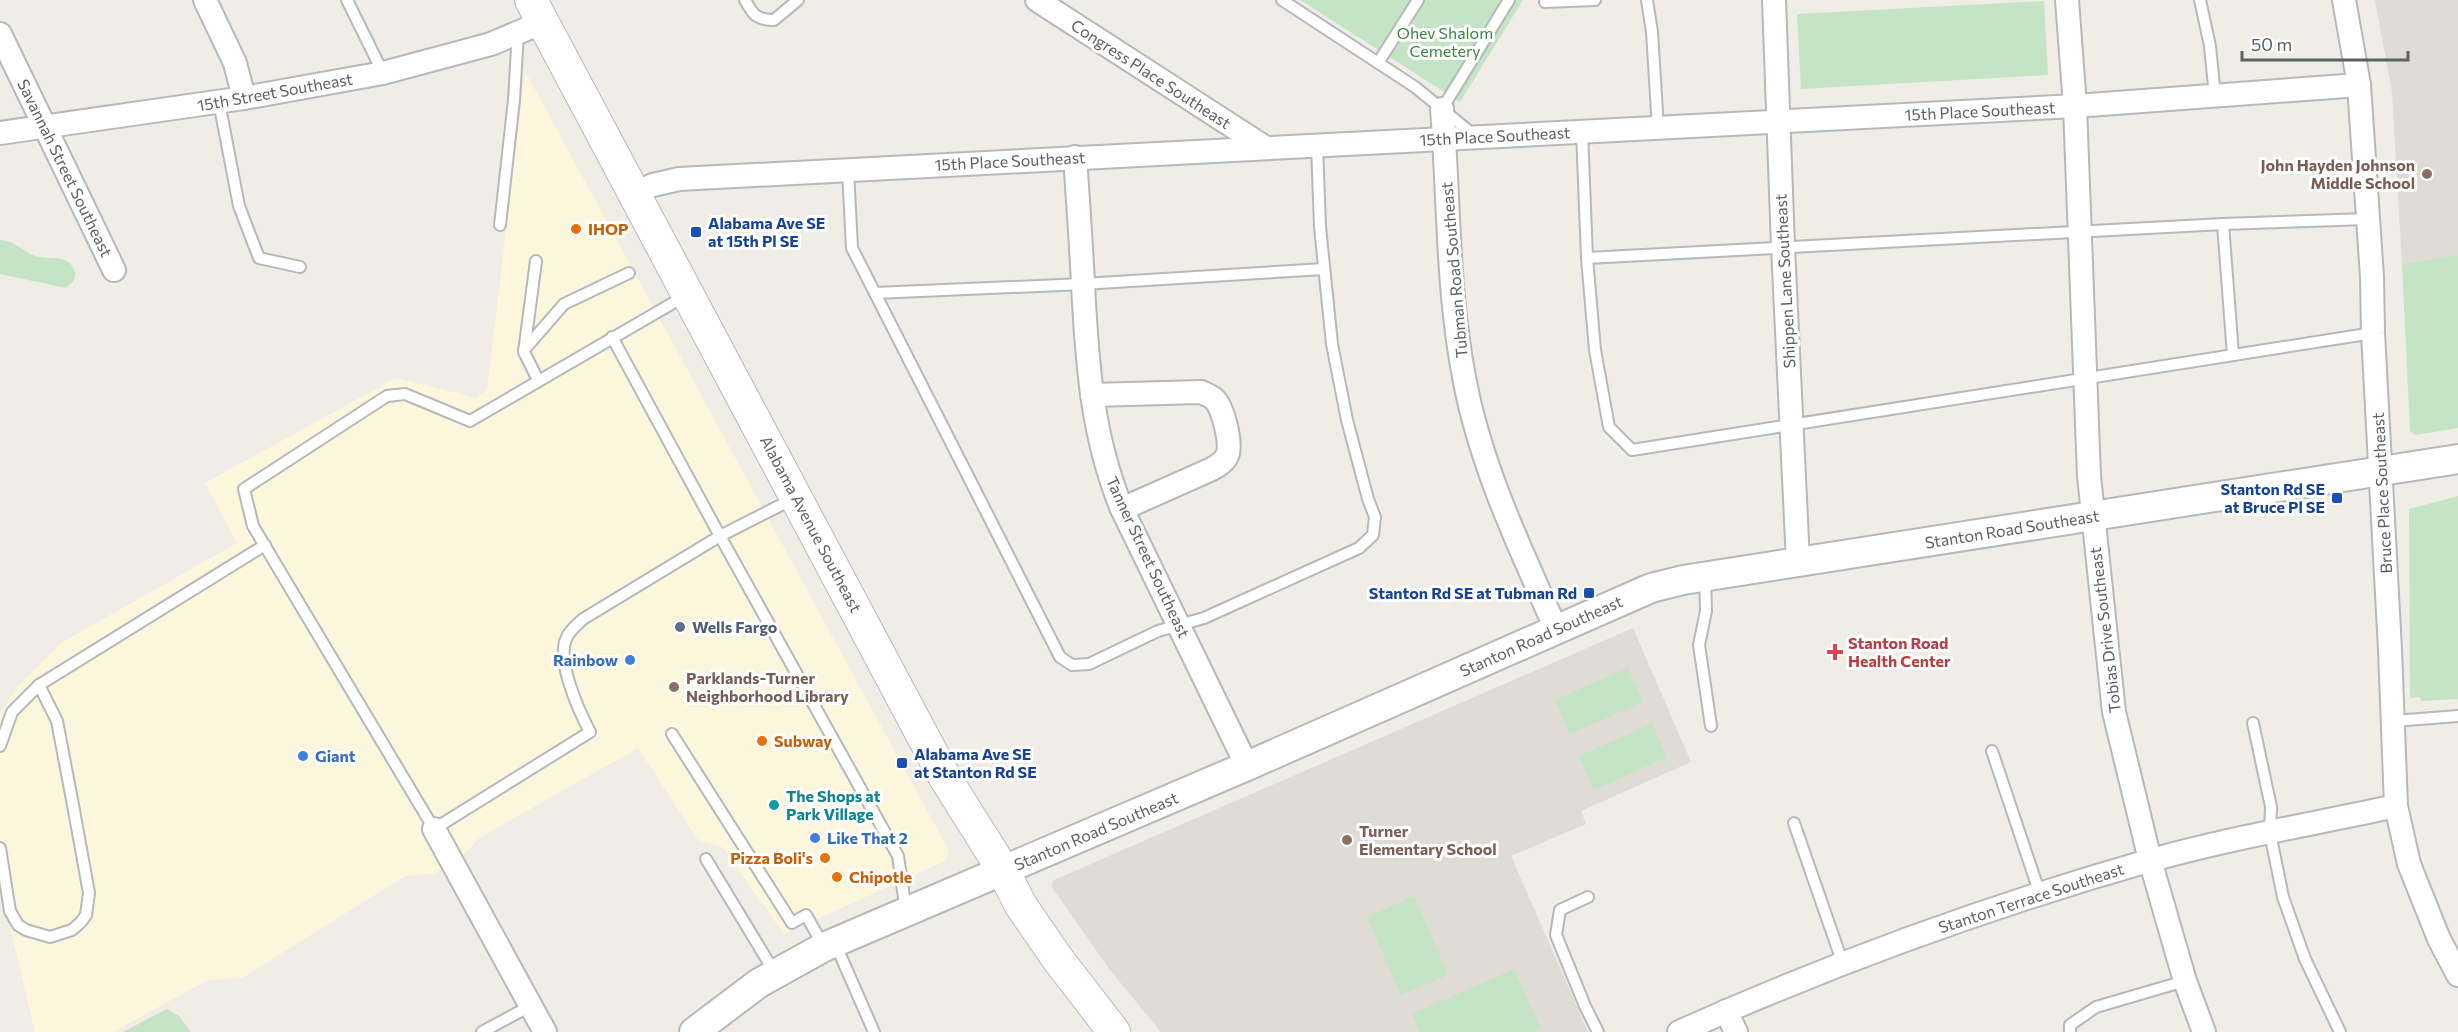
<svg xmlns="http://www.w3.org/2000/svg" width="2458" height="1032" viewBox="0 0 2458 1032" font-family="Commissioner,sans-serif">
  <style>
    .commercial { fill: #fcf6dd }
    .education { fill: #dedcd4 }
    .green { fill: #c4e4c5 }
    .lines { fill: none; stroke-linecap: round; stroke-linejoin: round }
    .service-casing { stroke: #b6b8bb; stroke-width: 14 }
    .minor-casing { stroke: #b6b8bb; stroke-width: 26 }
    .tertiary-casing { stroke: #b6b8bb; stroke-width: 32 }
    .secondary-casing { stroke: #b7b9be; stroke-width: 34 }
    .service { stroke: #fff; stroke-width: 10 }
    .minor { stroke: #fff; stroke-width: 22 }
    .tertiary { stroke: #fff; stroke-width: 28 }
    .secondary { stroke: #fff; stroke-width: 32 }
    .education-dot { fill: #8d6e63; stroke: #fff; stroke-width: 2 }
    .food-dot { fill: #e8710a; stroke: #fff; stroke-width: 2 }
    .transit-dot { fill: #1a4fb4; stroke: #fff; stroke-width: 2 }
    .service-dot { fill: #5c6f8a; stroke: #fff; stroke-width: 2 }
    .health-dot { fill: #e0444e; stroke: #fff; stroke-width: 2 }
    .shop-dot { fill: #3f7fe0; stroke: #fff; stroke-width: 2 }
    .culture-dot { fill: #0f9aa8; stroke: #fff; stroke-width: 2 }
    .labels { text-anchor: middle; stroke-width: 6; stroke-linejoin: round; paint-order: stroke }
    .park-label { font-size: 16px; fill: #3c8541; stroke: #fff }
    .street-label { font-size: 16px; fill: #5d6065; stroke: #fff }
    .education-label { font-size: 16px; font-weight: bold; fill: #785e54; stroke: #fff; text-anchor: start }
    .transit-label { font-size: 16px; font-weight: bold; fill: #164399; stroke: #fff; text-anchor: start }
    .food-label { font-size: 16px; font-weight: bold; fill: #c56008; stroke: #fff; text-anchor: start }
    .service-label { font-size: 16px; font-weight: bold; fill: #4e5e75; stroke: #fff; text-anchor: start }
    .health-label { font-size: 16px; font-weight: bold; fill: #be3a42; stroke: #fff; text-anchor: start }
    .shop-label { font-size: 16px; font-weight: bold; fill: #366cbe; stroke: #fff; text-anchor: start }
    .culture-label { font-size: 16px; font-weight: bold; fill: #0d838f; stroke: #fff; text-anchor: start }
  </style>
  <rect width="100%" height="100%" fill="#efede6"/>
  <polygon class="commercial" points="525,71 949,851 943,862 784,934 722,847 698,840 638,748 479,838 463,856 436,873 405,876 242,978 208,980 113,1032 35,1032 0,886 0,714 17,687 61,643 237,543 205,483 396,378 476,398 487,390"/>
  <g class="education">
    <polygon points="2375,0 2458,0 2458,255 2402,264 2392,92"/>
    <polygon points="1633,628 1691,762 1581,811 1586,824 1511,856 1588,1032 1161,1032 1110,970 1051,886 1054,880"/>
  </g>
  <g class="green">
    <polygon points="1300,0 1523,0 1460,102"/>
    <polygon points="2044,1 2048,75 1801,89 1797,14"/>
    <path d="M0,240C13,240 23,251 35,256C50,261 70,252 75,273C76,281 71,283 66,288L0,274Z"/>
    <polygon points="2458,255 2458,428 2415,435 2410,431 2402,264"/>
    <polygon points="2458,496 2458,699 2421,701 2420,697 2410,698 2409,509"/>
    <polygon points="1628,668 1643,702 1570,734 1555,700"/>
    <polygon points="1652,724 1667,757 1594,790 1579,756"/>
    <polygon points="1414,896 1448,975 1401,995 1367,917"/>
    <polygon points="1514,969 1540,1028 1532,1032 1420,1032 1412,1014"/>
    <polygon points="167,1009 179,1016 191,1032 123,1032"/>
  </g>
  <g class="lines">
    <defs>
      <g id="service">
        <polyline points="347,0 383,73"/>
        <path d="M745,0C753,15 757,20 774,20L798,0"/>
        <polyline points="1282,0 1415,87 1475,136"/>
        <polyline points="1647,0 1652,32 1658,128"/>
        <polyline points="2200,0 2210,46 2215,96"/>
        <polyline points="1545,2 1595,0"/>
        <polyline points="1378,63 1418,0"/>
        <polyline points="219,102 239,206 259,258 300,267"/>
        <polyline points="1442,109 1509,0"/>
        <polyline points="1582,131 1587,258"/>
        <polyline points="848,170 852,248 1060,657 1072,665 1089,664 1158,631 1204,618 1359,548 1373,535 1375,517 1368,499 1347,420 1332,344 1320,227 1317,145"/>
        <polyline points="2367,219 2223,224 1587,258 1595,350 1609,427 1632,450 2373,333"/>
        <polyline points="2223,224 2233,355"/>
        <polyline points="500,225 514,100 518,32"/>
        <polyline points="536,261 524,352 538,380"/>
        <polyline points="875,293 1083,284 1324,269"/>
        <path d="M612,337L720,536L583,619C578,624 570,630 567,637C555,659 579,711 590,732L434,829L253,526L244,489L387,396L405,394L470,421L685,296"/>
        <polyline points="524,350 564,304 629,273"/>
        <polyline points="793,499 720,536 898,856 906,911"/>
        <polyline points="1705,577 1706,611 1699,645 1711,726"/>
        <polyline points="2394,721 2458,716"/>
        <polyline points="2253,723 2271,807 2270,833 2283,897 2305,959 2340,1032"/>
        <polyline points="672,734 792,923 806,915 824,947"/>
        <polyline points="0,746 12,712 39,685 265,545"/>
        <polyline points="1992,751 2040,894"/>
        <polyline points="1794,823 1843,964"/>
        <polyline points="0,848 10,911 18,925 26,930 50,937 72,930 81,922 86,915 89,893 73,805 57,721 39,685"/>
        <polyline points="706,859 775,973"/>
        <polyline points="1588,897 1560,910 1556,935 1585,1006 1598,1032"/>
        <polyline points="835,943 874,1032"/>
        <polyline points="482,1032 530,1006"/>
        <polyline points="2070,1032 2070,1025 2096,1007 2185,981"/>
      </g>
      <g id="minor">
        <polyline points="205,0 235,63 244,98"/>
        <polyline points="1037,0 1266,148"/>
        <polyline points="1774,0 1783,247 1798,562"/>
        <polyline points="2067,0 2075,106 2089,476 2114,712 2150,860 2185,981 2204,1032"/>
        <polyline points="2344,0 2359,85 2372,277 2373,333 2390,650 2396,806 2409,864 2439,939 2458,975"/>
        <polyline points="0,34 114,270"/>
        <path d="M1442,109C1449,198 1447,289 1464,377C1480,465 1520,548 1556,629"/>
        <polyline points="0,133 244,98 383,73 491,44 543,22"/>
        <path d="M1075,157C1078,200 1081,242 1083,285C1087,362 1092,437 1122,509L1247,766"/>
        <polyline points="633,194 653,185 679,179 2075,106 2359,85"/>
        <path d="M1092,395L1201,392C1205,394 1211,396 1214,399C1223,407 1231,441 1228,453C1226,461 1219,465 1212,469L1122,509"/>
        <polyline points="434,829 545,1032"/>
        <polyline points="1726,1011 1736,1032"/>
        <path d="M1679,1032C1831,964 1987,907 2148,861C2229,838 2313,824 2396,806"/>
      </g>
      <polyline id="tertiary" points="694,1032 759,983 824,947 1247,766 1651,588 1683,580 2458,459"/>
      <polyline id="secondary" points="531,0 944,776 1003,870 1020,904 1057,958 1114,1032"/>
    </defs>
    <use href="#service" class="service-casing"/>
    <use href="#minor" class="minor-casing"/>
    <use href="#tertiary" class="tertiary-casing"/>
    <use href="#secondary" class="secondary-casing"/>
    <use href="#service" class="service"/>
    <use href="#minor" class="minor"/>
    <use href="#tertiary" class="tertiary"/>
    <use href="#secondary" class="secondary"/>
  </g>
  <g class="education-dot">
    <circle cx="2427" cy="174" r="6"/>
    <circle cx="674" cy="687" r="6"/>
    <circle cx="1347" cy="840" r="6"/>
  </g>
  <g class="food-dot">
    <circle cx="576" cy="229" r="6"/>
    <circle cx="762" cy="741" r="6"/>
    <circle cx="825" cy="858" r="6"/>
    <circle cx="837" cy="877" r="6"/>
  </g>
  <g class="transit-dot">
    <rect x="690" y="226" width="12" height="12" rx="3"/>
    <rect x="2331" y="492" width="12" height="12" rx="3"/>
    <rect x="1583" y="587" width="12" height="12" rx="3"/>
    <rect x="896" y="757" width="12" height="12" rx="3"/>
  </g>
  <circle class="service-dot" cx="680" cy="627" r="6"/>
  <path class="health-dot" d="M1832 643h6v6h6v6h-6v6h-6v-6h-6v-6h6z"/>
  <g class="shop-dot">
    <circle cx="630" cy="660" r="6"/>
    <circle cx="303" cy="756" r="6"/>
    <circle cx="815" cy="838" r="6"/>
  </g>
  <circle class="culture-dot" cx="774" cy="805" r="6"/>
  <g class="labels">
    <g class="park-label">
      <text x="1445" y="39">Ohev Shalom<tspan x="1445" dy="18">Cemetery</tspan></text>
    </g>
    <g class="street-label">
      <text transform="translate(1151 74) rotate(33)" y="6">Congress Place Southeast</text>
      <text transform="translate(275 92) rotate(-10)" y="6">15th Street Southeast</text>
      <text transform="translate(1980 111) rotate(-3)" y="6">15th Place Southeast</text>
      <text transform="translate(1495 136) rotate(-3)" y="6">15th Place Southeast</text>
      <text transform="translate(1010 161) rotate(-3)" y="6">15th Place Southeast</text>
      <text transform="translate(65 168) rotate(64)" y="6">Savannah Street Southeast</text>
      <text transform="translate(1454 270) rotate(-95)" y="6">Tubman Road Southeast</text>
      <text transform="translate(1785 281) rotate(-93)" y="6">Shippen Lane Southeast</text>
      <text transform="translate(2382 493) rotate(-93)" y="6">Bruce Place Southeast</text>
      <text transform="translate(811 524) rotate(62)" y="6">Alabama Avenue Southeast</text>
      <text transform="translate(2012 529) rotate(-9)" y="6">Stanton Road Southeast</text>
      <text transform="translate(1148 557) rotate(65)" y="6">Tanner Street Southeast</text>
      <text transform="translate(2105 630) rotate(-97)" y="6">Tobias Drive Southeast</text>
      <text transform="translate(1541 636) rotate(-24)" y="6">Stanton Road Southeast</text>
      <text transform="translate(1096 831) rotate(-23)" y="6">Stanton Road Southeast</text>
      <text transform="translate(2031 898) rotate(-18)" y="6">Stanton Terrace Southeast</text>
    </g>
    <g class="education-label">
      <text x="2415" y="171" text-anchor="end">John Hayden Johnson<tspan x="2415" dy="18">Middle School</tspan></text>
      <text x="686" y="684">Parklands-Turner<tspan x="686" dy="18">Neighborhood Library</tspan></text>
      <text x="1359" y="837">Turner<tspan x="1359" dy="18">Elementary School</tspan></text>
    </g>
    <g class="transit-label">
      <text x="708" y="229">Alabama Ave SE<tspan x="708" dy="18">at 15th Pl SE</tspan></text>
      <text x="2325" y="495" text-anchor="end">Stanton Rd SE<tspan x="2325" dy="18">at Bruce Pl SE</tspan></text>
      <text x="1577" y="599" text-anchor="end">Stanton Rd SE at Tubman Rd</text>
      <text x="914" y="760">Alabama Ave SE<tspan x="914" dy="18">at Stanton Rd SE</tspan></text>
    </g>
    <g class="food-label">
      <text x="588" y="235">IHOP</text>
      <text x="774" y="747">Subway</text>
      <text x="813" y="864" text-anchor="end">Pizza Boli's</text>
      <text x="849" y="883">Chipotle</text>
    </g>
    <g class="service-label">
      <text x="692" y="633">Wells Fargo</text>
    </g>
    <g class="health-label">
      <text x="1848" y="649">Stanton Road<tspan x="1848" dy="18">Health Center</tspan></text>
    </g>
    <g class="shop-label">
      <text x="618" y="666" text-anchor="end">Rainbow</text>
      <text x="315" y="762">Giant</text>
      <text x="827" y="844">Like That 2</text>
    </g>
    <g class="culture-label">
      <text x="786" y="802">The Shops at<tspan x="786" dy="18">Park Village</tspan></text>
    </g>
  </g>
  <path d="M2242 51v9h166v-9" fill="none" stroke="#5d6065" stroke-width="3"/>
  <text x="2251" y="51" font-size="18" fill="#5d6065" stroke="#ffffff" stroke-width="4.5" paint-order="stroke">50 m</text>
</svg>
